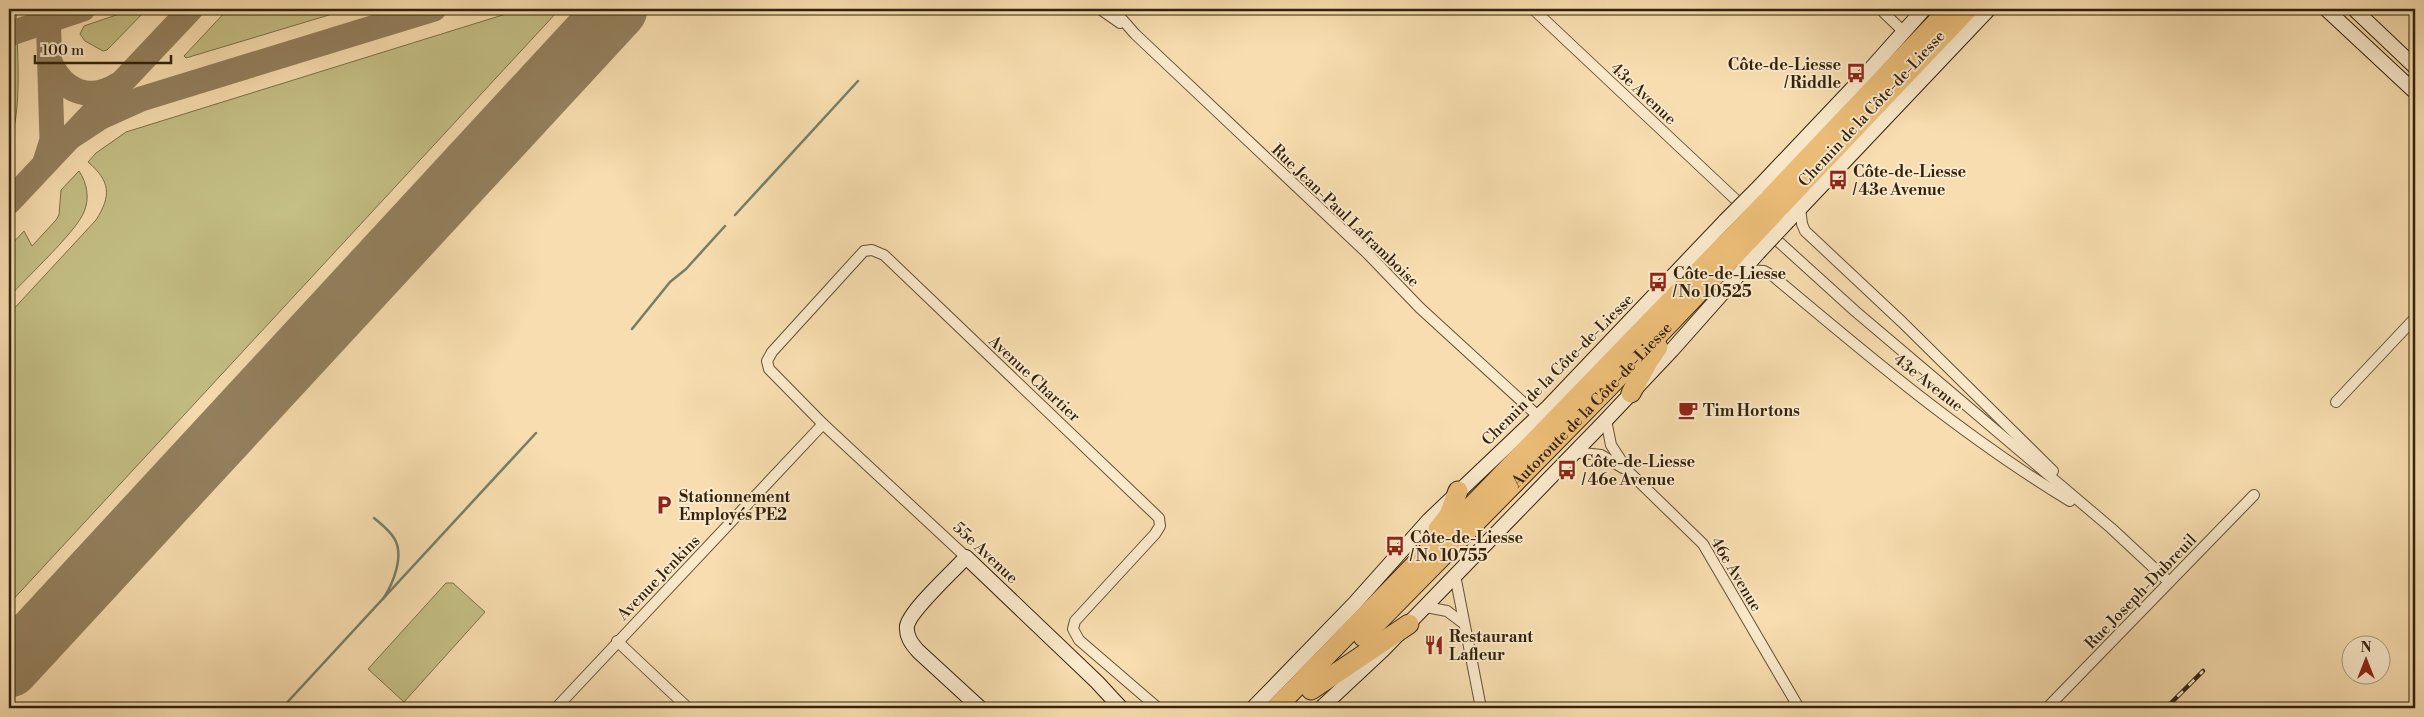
<svg xmlns="http://www.w3.org/2000/svg" width="2424" height="717" viewBox="0 0 2424 717" font-family="'Libre Bodoni',serif">
  <style>
    .green { fill: #c4bf85; stroke: #7b7048 }
    .lines { fill: none; stroke-linecap: round; stroke-linejoin: round }
    .stream { stroke: #737f68; stroke-width: 2.5 }
    .taxiway { stroke: #94805e; stroke-width: 25 }
    .runway { stroke: #94805e; stroke-width: 61 }
    .street-casing { stroke: #635135; stroke-width: 12 }
    .secondary-casing { stroke: #32220c; stroke-width: 16 }
    .highway-casing { stroke: #32220c; stroke-width: 21 }
    .street { stroke: #fae9cb; stroke-width: 10 }
    .secondary { stroke: #fae9cb; stroke-width: 14 }
    .highway { stroke: #ecbe78; stroke-width: 19 }
    .rail-casing { stroke: #32220c; stroke-width: 4.5 }
    .rail { stroke: #fae9cb; stroke-width: 2.5; stroke-dasharray: 8; stroke-linecap: butt }
    .secondary-bridge-casing { stroke: #32220c; stroke-width: 16; stroke-linecap: butt }
    .highway-bridge-casing { stroke: #32220c; stroke-width: 21; stroke-linecap: butt }
    .secondary-bridge { stroke: #fae9cb; stroke-width: 14 }
    .highway-bridge { stroke: #ecbe78; stroke-width: 19 }
    .labels { text-anchor: middle; stroke-width: 4; stroke-linejoin: round; paint-order: stroke }
    .poi-label { font-size: 16px; font-weight: bold; fill: #32220c; stroke: #fae9cb; text-anchor: start }
    .street-label { font-size: 16px; fill: #32220c; stroke: #fae9cb }
  </style>
  <rect width="100%" height="100%" fill="#f7ddaf"/>
  <filter id="stains"><feTurbulence type="fractalNoise" baseFrequency=".004" numOctaves="4"/><feColorMatrix values="0 0 0 0 .2 0 0 0 0 .09 0 0 0 0 .02 0 0 0 .5 -.17"/></filter>
  <radialGradient id="worn" r=".72"><stop offset=".6" stop-color="#630" stop-opacity="0"/><stop offset="1" stop-color="#630" stop-opacity=".3"/></radialGradient>
  <g class="green">
    <path d="M9,9L16,10C17,47 23,112 9,144Z"/>
    <polygon points="134,9 147,9 107,50 103,51 85,41 80,34 84,26"/>
    <polygon points="228,9 349,9 186,58 184,56"/>
    <path d="M522,9H557L558,11L9,604V314L96,220C112,195 110,181 88,162L96,153L126,132Z"/>
    <path d="M79,171C87,183 90,198 84,212C76,232 26,278 9,297V247L24,231L32,246L56,220L59,215L61,190Z"/>
    <polygon points="446,583 453,583 485,612 404,702 368,669"/>
  </g>
  <g class="lines">
    <g class="stream">
      <polyline points="735,215 858,81"/>
      <polyline points="632,329 670,282 686,269 725,226"/>
      <path d="M374,518C381,524 389,530 394,538C405,555 393,584 383,599"/>
      <polyline points="282,708 536,433"/>
    </g>
    <g class="taxiway">
      <polyline points="9,34 83,9"/>
      <path d="M50,62C64,93 90,102 119,84"/>
      <polyline points="69,138 101,117 141,99 434,9"/>
      <polyline points="45,162 52,140 48,9"/>
      <polyline points="9,202 191,9"/>
    </g>
    <polyline class="runway" points="9,667 617,9"/>
    <defs>
      <g id="street">
        <polyline points="1100,9 1120,23"/>
        <polyline points="1113,9 1135,34 1368,254 1420,308 1538,416"/>
        <polyline points="1533,9 1735,199"/>
        <polyline points="1880,9 1904,32"/>
        <polyline points="1800,208 1802,224 1805,231 1902,322 2053,471"/>
        <polyline points="1780,243 1855,311 2111,528 2169,582"/>
        <path d="M1743,270L1764,271L1773,276C1867,355 1964,437 2070,501"/>
        <polyline points="2336,402 2415,318"/>
        <polyline points="1606,420 1611,445 1628,471 1703,544 1799,708"/>
        <polyline points="1574,452 1601,455 1623,468"/>
        <polyline points="966,557 823,424 769,369 767,361 772,352 864,251 872,250 884,255 1159,518 1160,526 1155,534 1075,621 1073,629 1079,640 1158,708"/>
        <polyline points="1455,575 1481,708"/>
        <polyline points="1426,607 1447,611 1463,623"/>
        <polyline points="617,641 688,708"/>
        <polyline points="556,708 823,424"/>
        <polyline points="2047,708 2254,495"/>
      </g>
      <g id="secondary">
        <polyline points="2326,9 2415,92"/>
        <polyline points="2354,9 2415,67"/>
        <polyline points="1756,190 1867,73 1924,9"/>
        <polyline points="1788,221 1989,9"/>
        <path d="M980,708L918,651C911,643 906,636 907,626C910,610 954,571 966,557L1097,682L1121,708"/>
        <polyline points="1253,708 1354,604 1429,520 1548,407 1725,221"/>
        <polyline points="1321,708 1383,650 1606,420 1672,350 1758,253"/>
      </g>
      <g id="highway">
        <polyline points="1767,201 1949,9"/>
        <polyline points="1777,210 1968,9"/>
        <polyline points="1631,393 1649,360 1658,347"/>
        <polyline points="1438,529 1449,515 1458,491"/>
        <path id="s1" d="M1363,637L1603,393L1747,242"/>
        <polyline points="1311,690 1409,624"/>
        <polyline points="1276,708 1737,232"/>
      </g>
    </defs>
    <use href="#street" class="street-casing"/>
    <use href="#secondary" class="secondary-casing"/>
    <use href="#highway" class="highway-casing"/>
    <use href="#street" class="street"/>
    <use href="#secondary" class="secondary"/>
    <use href="#highway" class="highway"/>
    <defs>
      <polyline id="rail" points="2166,708 2203,671"/>
    </defs>
    <use href="#rail" class="rail-casing"/>
    <use href="#rail" class="rail"/>
    <defs>
      <g id="secondary-bridge">
        <polyline points="1725,221 1756,190"/>
        <polyline points="1758,253 1788,221"/>
      </g>
      <g id="highway-bridge">
        <polyline points="1737,232 1766,202"/>
        <polyline points="1747,242 1777,210"/>
      </g>
    </defs>
    <use href="#secondary-bridge" class="secondary-bridge-casing"/>
    <use href="#highway-bridge" class="highway-bridge-casing"/>
    <use href="#secondary-bridge" class="secondary-bridge"/>
    <use href="#highway-bridge" class="highway-bridge"/>
  </g>
  <defs>
    <symbol id="bus-bare" viewBox="-9 -9 18 18"><path d="M-5-6H5V4H4V6H2V4H-2V6H-4V4H-5ZM-3.5-4V0h7V-4ZM-3.5 1.2v1.5H-2V1.2ZM2 1.2v1.5H3.5V1.2Z" fill="#8f2418" stroke="#fae9cb" stroke-width="2.5" paint-order="stroke"/></symbol>
    <symbol id="cafe-bare" viewBox="-9 -9 18 18"><path d="M-5.5-4.5H6V0H3Q3 3.5 0 3.5H-2.5Q-5.5 3.5-5.5 0ZM3-3.2v2h1.7v-2ZM-6 4.5H4V6H-6Z" fill="#8f2418" stroke="#fae9cb" stroke-width="2.5" paint-order="stroke"/></symbol>
    <symbol id="parking-bare" viewBox="-9 -9 18 18"><path d="M-3.5-5.5H1a3.5 3.5 0 0 1 0 7H-1V5.5H-3.5ZM-1-3.4V-.6H.8a1.4 1.4 0 0 0 0-2.8Z" fill="#8f2418" stroke="#fae9cb" stroke-width="2.5" paint-order="stroke"/></symbol>
    <symbol id="restaurant-bare" viewBox="-9 -9 18 18"><path d="M-5-6h1v4h1v-4h1v4h1v-4h1v5L-1.5 .5V6h-2V.5L-5-1ZM5-6V6H3V1.5H1.5Q1.5-4 5-6Z" fill="#8f2418" stroke="#fae9cb" stroke-width="2.5" paint-order="stroke"/></symbol>
  </defs>
  <g fill-rule="evenodd">
    <use href="#bus-bare" x="1842" y="59" width="28" height="28"/>
    <use href="#bus-bare" x="1824" y="166" width="28" height="28"/>
    <use href="#bus-bare" x="1644" y="268" width="28" height="28"/>
    <use href="#cafe-bare" x="1674" y="396" width="28" height="28"/>
    <use href="#bus-bare" x="1553" y="456" width="28" height="28"/>
    <use href="#parking-bare" x="650" y="491" width="28" height="28"/>
    <use href="#bus-bare" x="1381" y="532" width="28" height="28"/>
    <use href="#restaurant-bare" x="1420" y="631" width="28" height="28"/>
  </g>
  <g class="labels">
    <g class="poi-label">
      <text x="1841" y="70" text-anchor="end">Côte-de-Liesse<tspan x="1841" dy="18">/ Riddle</tspan></text>
      <text x="1853" y="177">Côte-de-Liesse<tspan x="1853" dy="18">/ 43e Avenue</tspan></text>
      <text x="1673" y="279">Côte-de-Liesse<tspan x="1673" dy="18">/ No 10525</tspan></text>
      <text x="1703" y="416">Tim Hortons</text>
      <text x="1582" y="467">Côte-de-Liesse<tspan x="1582" dy="18">/ 46e Avenue</tspan></text>
      <text x="679" y="502">Stationnement<tspan x="679" dy="18">Employés PE2</tspan></text>
      <text x="1410" y="543">Côte-de-Liesse<tspan x="1410" dy="18">/ No 10755</tspan></text>
      <text x="1449" y="642">Restaurant<tspan x="1449" dy="18">Lafleur</tspan></text>
    </g>
    <g class="street-label">
      <text transform="translate(1644 93) rotate(43)" y="6">43e Avenue</text>
      <text transform="translate(1871 108) rotate(-47)" y="6">Chemin de la Côte-de-Liesse</text>
      <text transform="translate(1346 215) rotate(44)" y="6">Rue Jean-Paul Laframboise</text>
      <text transform="translate(1557 369) rotate(-45)" y="6">Chemin de la Côte-de-Liesse</text>
      <text transform="translate(1035 378) rotate(43)" y="6">Avenue Chartier</text>
      <text transform="translate(1929 382) rotate(38)" y="6">43e Avenue</text>
      <text dy="6" stroke="none"><textPath href="#s1" startOffset="326">Autoroute de la Côte-de-Liesse</textPath></text>
      <text transform="translate(986 552) rotate(43)" y="6">55e Avenue</text>
      <text transform="translate(1737 574) rotate(59)" y="6">46e Avenue</text>
      <text transform="translate(658 577) rotate(-46)" y="6">Avenue Jenkins</text>
      <text transform="translate(2140 591) rotate(-46)" y="6">Rue Joseph-Dubreuil</text>
    </g>
  </g>
  <rect width="2424" height="717" fill="none" stroke="#f7ddaf" stroke-width="30"/>
  <rect x="10" y="10" width="2404" height="697" fill="none" stroke="#32220c" stroke-width="2.5"/>
  <rect x="15" y="15" width="2394" height="687" fill="none" stroke="#32220c"/>
  <g transform="translate(2366 660)"><circle r="24" fill="#fae9cb" stroke="#aa997f"/>
  <path d="M0-4L9 19L0 12L-9 19Z" fill="#8f2418"/>
  <text y="-8" font-size="14" font-weight="bold" text-anchor="middle" fill="#32220c">N</text>
  </g>
  <path d="M35 55v8h136v-8" fill="none" stroke="#32220c" stroke-width="2.5"/>
  <text x="42" y="55" font-size="15" fill="#32220c" stroke="#fae9cb" stroke-width="4" paint-order="stroke">100 m</text>
  <rect width="100%" height="100%" filter="url(#stains)"/>
  <rect width="100%" height="100%" fill="url(#worn)"/>
</svg>
